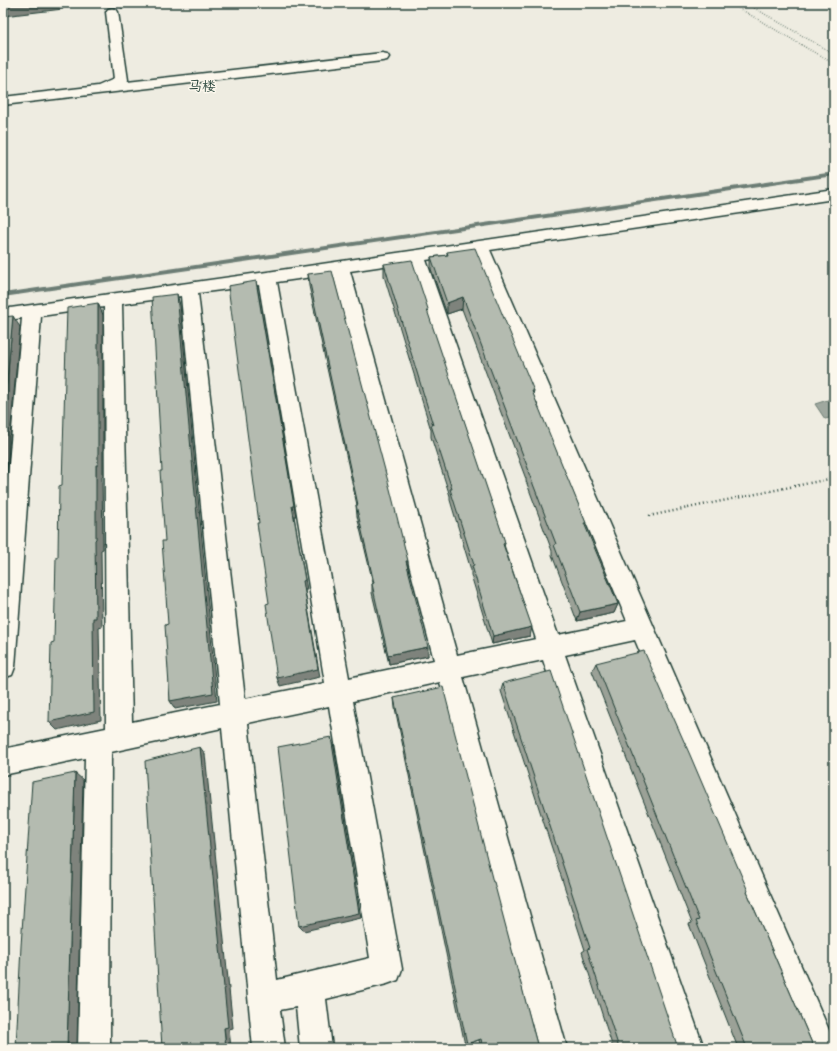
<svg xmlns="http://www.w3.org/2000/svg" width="837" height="1051" viewBox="0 0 837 1051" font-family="Sriracha,'LXGW WenKai TC',sans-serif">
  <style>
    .water { fill: #9fa89f; stroke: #6c7d74 }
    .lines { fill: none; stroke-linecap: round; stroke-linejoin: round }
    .stream { fill: #6c7d74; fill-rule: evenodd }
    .minor-casing { stroke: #1f3d34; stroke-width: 3 }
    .path-far1 { stroke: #1f3d34; stroke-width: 1.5; stroke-dasharray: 0.5 2; stroke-linecap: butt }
    .path { stroke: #1f3d34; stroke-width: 2.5; stroke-dasharray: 1 3; stroke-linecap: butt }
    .minor { fill: #fbf7ec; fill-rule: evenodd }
    .wall { fill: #9ba197; stroke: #1f3d34 }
    .shaded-wall { fill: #7e837b; stroke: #1f3d34 }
    .building { fill: #b4bbb0; stroke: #1f3d34 }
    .labels { text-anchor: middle; stroke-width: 3; stroke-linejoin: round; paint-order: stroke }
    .far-quarter-label { font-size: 14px; fill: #1f3d34; stroke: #fbf7ec }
  </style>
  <rect width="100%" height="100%" fill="#eeece1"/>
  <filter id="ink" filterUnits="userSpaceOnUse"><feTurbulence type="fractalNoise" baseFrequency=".025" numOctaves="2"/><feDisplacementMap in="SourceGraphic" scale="8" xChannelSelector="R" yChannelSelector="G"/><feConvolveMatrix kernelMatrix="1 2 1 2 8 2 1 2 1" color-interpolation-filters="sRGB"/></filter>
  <g filter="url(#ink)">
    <polygon class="water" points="834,398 834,417 825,419 815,404"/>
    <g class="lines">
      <polygon class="stream" points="834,172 834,176 3,297 3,293"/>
      <defs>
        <g id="minor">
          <polygon points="112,8 116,9 118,12 128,80 127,82 382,53 387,54 389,57 387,60 382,61 3,105 3,97 98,86 114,79 106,12 108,9"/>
          <path d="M834,189V199L490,250L832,1037L834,1048H805L635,640L565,655L704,1048H672L543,660L463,677L567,1048H535L440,682L353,701L402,969L398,980L387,984L326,999L332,1048H300L296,1007L280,1010L285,1048H253L222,728L111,752L110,1048H78L85,758L3,775V749L106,728L104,307L41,316L15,667L12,675L3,678V531L22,318L3,321V309L267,272ZM474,253L627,621L558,635L426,260ZM410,262L536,639L457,655L350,271ZM333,274L434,660L349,678L277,282ZM259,285L325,683L245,699L198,293ZM181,296L220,704L132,722L122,304ZM329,706L370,958L277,980L248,723Z"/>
        </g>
      </defs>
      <use href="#minor" class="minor-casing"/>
      <g class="path-far1">
        <polyline points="730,3 834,64"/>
        <polyline points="746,3 834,54"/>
      </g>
      <polyline class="path" points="649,516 834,478"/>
      <use href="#minor" class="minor"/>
    </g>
    <g class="wall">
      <polygon points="447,252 534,391 533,394 585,527 618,604 614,613 577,621 552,555 552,551 526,481 526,479 462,309 447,314 431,269 431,257 447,255"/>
      <polygon points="384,264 428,315 505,543 504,547 530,636 492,644 471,575 471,570 450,500 450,496 431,437 431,430 384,276"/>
      <polygon points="308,274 408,570 428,656 389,664 372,593 372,584 373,583 357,516 356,505 357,505 309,286"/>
      <polygon points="596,663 747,892 814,1048 738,1048 689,924 692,923 592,671"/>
      <polygon points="503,683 678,1048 613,1048 582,952 585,950 501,691"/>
      <polygon points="394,698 493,882 538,1048 539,1048 481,1048 479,1040 465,1045 395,708"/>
    </g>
    <g class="shaded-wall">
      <polygon points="3,3 63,3 63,9 3,16"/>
      <polygon points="120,3 156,3 156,4 121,8"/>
      <polygon points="256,281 296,516 294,516 307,590 305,590 320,677 280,686 277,678 303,581"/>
      <polygon points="177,294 180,305 217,701 175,709 170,701"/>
      <polygon points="463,297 462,309 447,314 447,303"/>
      <polygon points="98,303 103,315 103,476 102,476 103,549 101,550 102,627 99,628 101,720 57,730 49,722 93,618 96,465"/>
      <polygon points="13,316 20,327 3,514 3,423"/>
      <polygon points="406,561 408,561 408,570"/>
      <polygon points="618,604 614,613 577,621 580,612"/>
      <polygon points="532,627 530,636 492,644 493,636"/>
      <polygon points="428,647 428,656 389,664 388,655"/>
      <polygon points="331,737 334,747 361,918 304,931 299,926"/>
      <polygon points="200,747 205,754 233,1028 229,1029 231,1048 226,1048"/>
      <polygon points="75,773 83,780 77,1048 69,1048 67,1047"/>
    </g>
    <g class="building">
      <polygon points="475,248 534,391 532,391 586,523 584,523 618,604 580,612 554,545 556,544 528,471 529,471 463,297 447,303 431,257 448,255 447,252"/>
      <polygon points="412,260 428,309 427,310 504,539 505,543 503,544 532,627 493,636 472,566 474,565 450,489 452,489 431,425 433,425 384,264"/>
      <polygon points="332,271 390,489 408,561 406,561 428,647 388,655 372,584 374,583 356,505 358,505 308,274"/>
      <polygon points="256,281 294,506 292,506 305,580 303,581 318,669 277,678 266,604 269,603 257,523 259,523 228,286"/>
      <polygon points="177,294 213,693 170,701 165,625 168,624 162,541 165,541 160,471 162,471 152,297"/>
      <polygon points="98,303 98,465 96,465 96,539 95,540 96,618 93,618 94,712 49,722 51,643 54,642 56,557 58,557 59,486 62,485 67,308"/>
      <polygon points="13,316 3,423 3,317"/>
      <polygon points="644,651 690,755 748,891 747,892 814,1048 747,1048 696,921 699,920 596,663"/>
      <polygon points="551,671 678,1048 619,1048 587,949 590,948 503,683"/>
      <polygon points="443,687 493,882 494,882 538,1048 539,1048 483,1048 481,1039 467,1044 394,698"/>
      <polygon points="331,737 359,913 299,926 278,747"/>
      <polygon points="200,747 228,1027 224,1028 226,1048 162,1048 145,761"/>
      <polygon points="75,773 67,1047 69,1048 16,1048 21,946 32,782"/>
    </g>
  </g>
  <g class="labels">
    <g class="far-quarter-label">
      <text x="202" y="91">马楼</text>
    </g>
  </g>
  <rect width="837" height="1051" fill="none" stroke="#fbf7ec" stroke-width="16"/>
  <rect x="8" y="8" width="821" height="1035" fill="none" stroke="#1f3d34" stroke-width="1.5" filter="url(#ink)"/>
</svg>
